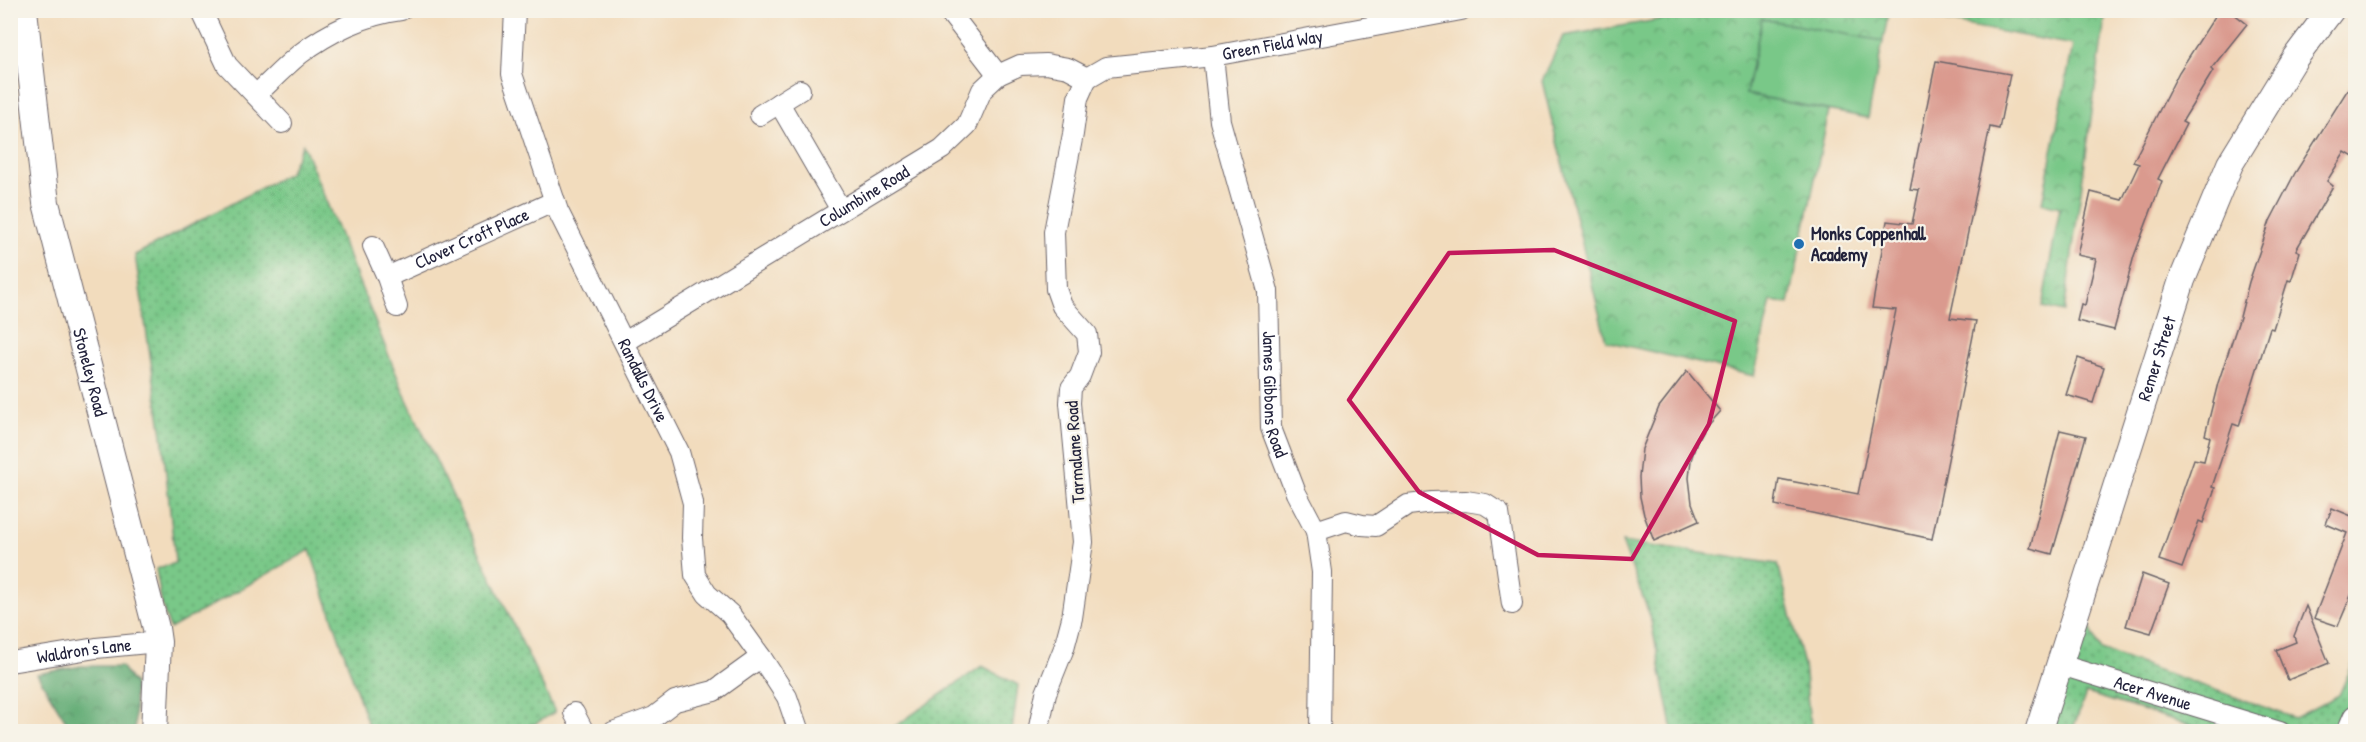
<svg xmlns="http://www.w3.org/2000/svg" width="2366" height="742" viewBox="0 0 2366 742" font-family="'Patrick Hand',sans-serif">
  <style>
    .grass { fill: url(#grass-dots); stroke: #4e7562; stroke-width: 1.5 }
    .forest { fill: url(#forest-crowns); stroke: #426758; stroke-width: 1.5 }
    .park { fill: url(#park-crowns); stroke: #4e7562; stroke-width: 1.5 }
    .pitch { fill: #79c888; stroke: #4e7562; stroke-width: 1.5 }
    .building { fill: #da9a8e }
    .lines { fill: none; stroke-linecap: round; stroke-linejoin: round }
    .minor-casing { stroke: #6b6368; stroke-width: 22 }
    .tertiary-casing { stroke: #6b6368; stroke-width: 28 }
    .minor { stroke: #fff; stroke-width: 20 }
    .tertiary { stroke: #fff; stroke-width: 26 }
    .marked { fill: none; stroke: #c2185b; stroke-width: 4.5; stroke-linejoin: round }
    .poi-dot { fill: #1f6fb2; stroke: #f7f3e8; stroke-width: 2 }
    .labels { text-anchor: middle; stroke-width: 4.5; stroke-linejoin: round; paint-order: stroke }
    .street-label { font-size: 18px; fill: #22223b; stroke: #f7f3e8 }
    .poi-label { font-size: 18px; font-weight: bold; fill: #22223b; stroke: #f7f3e8; text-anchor: start }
  </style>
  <defs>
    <pattern id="grass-dots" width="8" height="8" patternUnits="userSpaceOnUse" patternTransform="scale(1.5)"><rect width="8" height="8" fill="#79c888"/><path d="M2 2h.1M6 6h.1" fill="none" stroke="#63a270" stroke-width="1.8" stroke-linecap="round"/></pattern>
    <pattern id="forest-crowns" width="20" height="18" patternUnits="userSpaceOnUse" patternTransform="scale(1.5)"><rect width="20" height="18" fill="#62ac74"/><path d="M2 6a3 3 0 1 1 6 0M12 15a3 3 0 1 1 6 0" fill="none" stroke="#508c60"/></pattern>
    <pattern id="park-crowns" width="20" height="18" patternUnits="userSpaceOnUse" patternTransform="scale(1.5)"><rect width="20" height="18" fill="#79c888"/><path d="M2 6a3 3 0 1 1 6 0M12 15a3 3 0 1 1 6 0" fill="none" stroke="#63a270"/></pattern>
  </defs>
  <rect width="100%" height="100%" fill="#f7f3e8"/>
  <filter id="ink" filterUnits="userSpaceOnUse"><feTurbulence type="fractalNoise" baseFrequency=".0167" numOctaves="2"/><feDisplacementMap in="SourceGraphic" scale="12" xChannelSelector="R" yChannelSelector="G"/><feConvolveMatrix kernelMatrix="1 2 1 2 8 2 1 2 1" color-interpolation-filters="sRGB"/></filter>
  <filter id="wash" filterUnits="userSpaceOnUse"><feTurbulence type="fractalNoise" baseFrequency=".008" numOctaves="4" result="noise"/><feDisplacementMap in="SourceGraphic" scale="24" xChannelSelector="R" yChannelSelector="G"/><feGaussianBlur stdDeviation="1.35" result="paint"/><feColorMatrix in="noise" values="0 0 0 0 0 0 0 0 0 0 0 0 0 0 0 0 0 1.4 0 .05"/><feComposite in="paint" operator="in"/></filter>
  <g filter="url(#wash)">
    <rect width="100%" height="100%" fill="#f2dcbd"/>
    <g class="grass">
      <polygon points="303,144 404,393 555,712 523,731 370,731 310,550 170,629 162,605 156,569 175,563 174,549 162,435 135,255 289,173"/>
      <polygon points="1622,542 1778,564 1804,665 1809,715 1814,731 1673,731 1650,616"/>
      <polygon points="2075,619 2087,622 2101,650 2295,718 2339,695 2355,659 2355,731 2210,731 2086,693 2072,731 2038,732"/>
      <polygon points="982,666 1018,685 1012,731 887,732"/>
    </g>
    <polygon class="forest" points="81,666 121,666 134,684 135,731 72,731 37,674"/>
    <polygon class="park" points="1710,11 2106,11 2064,312 2042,307 2060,207 2042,203 2073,45 1889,11 1883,41 1762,19 1746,94 1829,111 1789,304 1771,301 1754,376 1606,341 1542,81 1563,36"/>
    <polygon class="pitch" points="1762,19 1883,41 1868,118 1746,94"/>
    <g id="blocks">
      <g class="building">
        <polygon points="2219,10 2229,10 2247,24 2211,69 2213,71 2182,122 2186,124 2158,179 2162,181 2134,256 2114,330 2077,321 2081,304 2085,305 2096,259 2077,255 2091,192 2122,200 2139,164 2133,162 2179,72"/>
        <polygon points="1936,61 2010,74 1999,129 1990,127 1950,318 1976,321 1932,539 1775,505 1779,479 1858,494 1896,310 1872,308 1887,221 1912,224 1919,190 1910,189"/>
        <polygon points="2355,78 2355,158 2345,152 2327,181 2333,186 2296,250 2300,252 2291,281 2288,280 2273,329 2270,328 2239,426 2233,424 2212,487 2215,488 2203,523 2199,521 2182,568 2159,560 2194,459 2204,461 2210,437 2205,435 2218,383 2240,317 2249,282 2270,221 2295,173"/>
        <polygon points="2078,358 2104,367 2093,403 2066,395"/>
        <polygon points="1687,371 1720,411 1704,429 1697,442 1691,460 1689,478 1692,503 1699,521 1654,541 1644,515 1640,497 1639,477 1642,449 1659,407"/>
        <polygon points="2060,430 2086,436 2052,554 2030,548"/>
        <polygon points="2332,508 2354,517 2355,515 2355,586 2338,626 2314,618 2347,533 2326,524"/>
        <polygon points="2142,574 2169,584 2151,633 2126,626"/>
        <polygon points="2306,606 2329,663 2288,680 2276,650 2296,642 2294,636"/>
      </g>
    </g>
  </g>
  <g filter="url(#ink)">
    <use href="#blocks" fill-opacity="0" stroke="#6b6368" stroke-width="1.5"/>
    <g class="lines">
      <defs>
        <g id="minor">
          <polyline points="201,10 227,65 282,123"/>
          <path id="s1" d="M515,10L512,74L558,211L679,452L693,503L692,538L695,575L707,594L730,614L761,657L787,697L799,732"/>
          <polyline points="948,10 998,75"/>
          <path id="s2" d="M1213,56L1220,121L1268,291L1271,428L1296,493L1316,531L1322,572L1320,732"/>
          <path id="s3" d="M1087,78L1106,67L1213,56L1461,10"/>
          <path d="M256,95C270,82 284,67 300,54C327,33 366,14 401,10"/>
          <polyline points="779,103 841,210"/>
          <polyline points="760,115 800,90"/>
          <polyline points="373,246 387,277 397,307"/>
          <path id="s4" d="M387,277L555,201"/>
          <path id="s5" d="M625,342L942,149L967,125L982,90L998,75L1020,65L1046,64L1068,68L1087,78"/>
          <polyline points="1316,531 1346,521 1362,525 1376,526 1408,505 1432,502 1466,501 1485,504 1499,513 1512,604"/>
          <path id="s6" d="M10,662L96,648L158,642"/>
          <path id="s7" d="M2061,665L2280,732"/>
          <polyline points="574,713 584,732"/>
          <polyline points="613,732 654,717 675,701 714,691 761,657"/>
          <polyline points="1038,732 1046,693 1064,648 1072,618 1083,542 1070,403 1071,388 1080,376 1089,352 1087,334 1062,306 1056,289 1054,232 1073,134 1078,98 1087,78"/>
        </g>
        <g id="tertiary">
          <path id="s8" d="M24,10L46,203L156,628L158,642L154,732"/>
          <path id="s9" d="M2038,732L2182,280L2230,164L2295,58L2331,10"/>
          <polyline points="2350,732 2356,718"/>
        </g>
      </defs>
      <use href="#minor" class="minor-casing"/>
      <use href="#tertiary" class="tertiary-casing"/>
      <use href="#minor" class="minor"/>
      <use href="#tertiary" class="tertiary"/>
    </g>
  </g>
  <path class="marked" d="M1554,250L1735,321L1709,424L1632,559L1538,555L1419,492L1349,400L1449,253Z"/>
  <circle class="poi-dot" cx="1799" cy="244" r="6"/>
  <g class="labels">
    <g class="street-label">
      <text dy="6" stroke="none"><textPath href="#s3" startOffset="190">Green Field Way</textPath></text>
      <text dy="6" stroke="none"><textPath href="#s5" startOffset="280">Columbine Road</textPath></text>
      <text dy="6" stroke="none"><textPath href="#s4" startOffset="93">Clover Croft Place</textPath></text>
      <text dy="6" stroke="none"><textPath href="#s9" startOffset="392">Remer Street</textPath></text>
      <text dy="6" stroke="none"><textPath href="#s8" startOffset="369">Stoneley Road</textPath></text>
      <text dy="6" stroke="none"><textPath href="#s1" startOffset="398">Randalls Drive</textPath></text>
      <text dy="6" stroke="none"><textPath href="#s2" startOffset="346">James Gibbons Road</textPath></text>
      <text transform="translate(1075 452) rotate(-94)" y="6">Tarmalane Road</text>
      <text dy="6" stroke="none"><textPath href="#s6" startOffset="75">Waldron's Lane</textPath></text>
      <text dy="6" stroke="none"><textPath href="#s7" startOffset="96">Acer Avenue</textPath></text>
    </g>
    <g class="poi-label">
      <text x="1811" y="240">Monks Coppenhall<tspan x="1811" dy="21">Academy</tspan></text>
    </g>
  </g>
  <rect width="2366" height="742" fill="none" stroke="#f7f3e8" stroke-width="36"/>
</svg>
